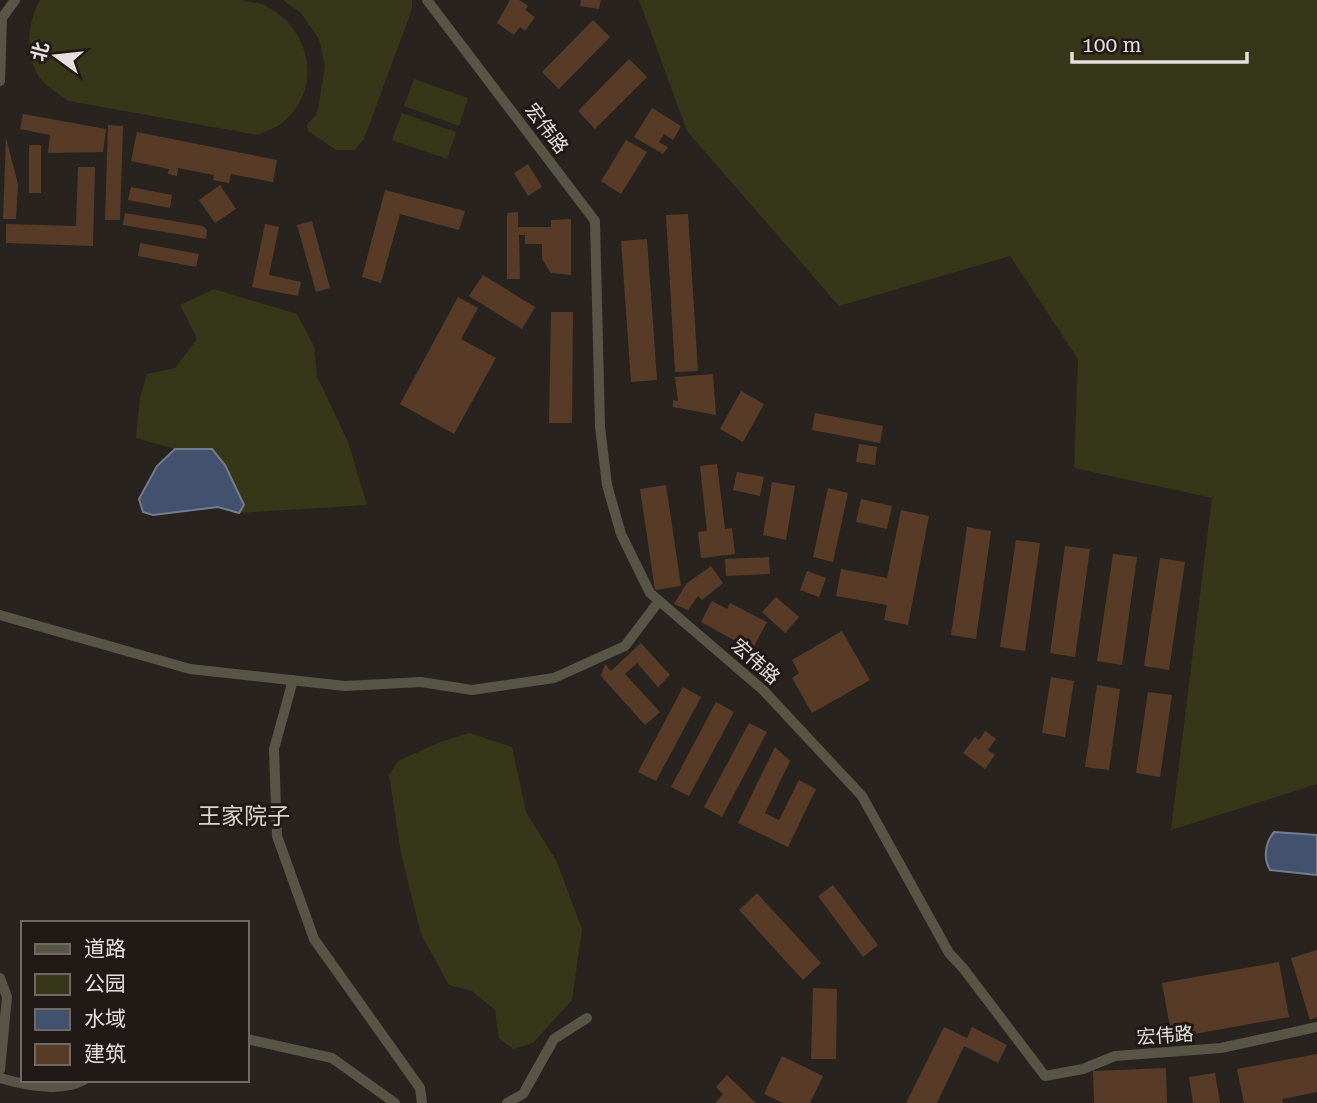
<svg xmlns="http://www.w3.org/2000/svg" width="1317" height="1103" viewBox="0 0 1317 1103" font-family="'Roboto Serif','Noto Sans SC',serif">
  <style>
    .green { fill: #353718 }
    .water { fill: #42516d; stroke: #737c8f; stroke-width: 2 }
    .building { fill: #573b27 }
    .lines { fill: none; stroke-linecap: round; stroke-linejoin: round }
    .street { stroke: #575546; stroke-width: 10 }
    .labels { text-anchor: middle; stroke-width: 6; stroke-linejoin: round; paint-order: stroke }
    .street-label { font-size: 19px; fill: #e5e0de; stroke: #201916 }
    .quarter-label { font-size: 23px; fill: #ddd4cf; stroke: #201916 }
  </style>
  <rect width="100%" height="100%" fill="#29231f"/>
  <g class="green">
    <path d="M40,0H240C248,2 259,2 266,6C311,29 324,89 282,123C276,128 265,131 258,135L69,101C62,96 53,91 46,85C24,64 26,24 40,0Z"/>
    <polygon points="283,0 412,0 412,9 364,139 354,150 336,150 308,131 307,124 317,114 325,66 319,39 301,13"/>
    <polygon points="639,0 1317,0 1317,784 1171,830 1212,498 1074,468 1078,359 1010,256 839,306 687,131"/>
    <polygon points="414,79 468,98 459,126 404,106"/>
    <polygon points="402,113 456,132 447,159 392,140"/>
    <polygon points="214,289 297,314 314,346 317,376 348,442 367,505 239,513 244,505 212,449 175,449 136,438 140,397 147,374 175,368 197,339 180,305"/>
    <polygon points="469,733 512,747 526,812 556,860 582,929 572,1000 533,1043 513,1049 499,1038 495,1010 472,991 449,985 421,934 401,853 389,775 398,761 440,742"/>
  </g>
  <g class="water">
    <polygon points="175,449 212,449 225,465 244,505 239,513 218,507 153,515 143,512 139,499 157,466"/>
    <path d="M1274,832L1317,835V875L1270,870C1263,858 1265,843 1274,832Z"/>
  </g>
  <g class="building">
    <polygon points="510,0 519,0 528,6 525,10 535,17 525,31 520,27 514,35 497,23"/>
    <polygon points="581,0 601,0 599,9 580,6"/>
    <polygon points="593,20 610,37 559,89 542,72"/>
    <polygon points="629,59 647,77 595,129 578,111"/>
    <polygon points="652,108 681,126 673,140 664,134 659,142 668,147 663,154 634,137"/>
    <polygon points="23,114 106,129 103,152 48,153 50,135 20,129"/>
    <polygon points="108,125 123,126 120,220 105,220"/>
    <polygon points="137,132 277,160 273,182 231,174 229,183 213,180 214,175 178,168 177,176 168,174 169,169 131,161"/>
    <polygon points="6,138 18,184 16,219 3,219"/>
    <polygon points="626,140 647,152 621,194 601,181"/>
    <rect x="29" y="145" width="12" height="48"/>
    <polygon points="528,164 542,187 528,196 514,173"/>
    <polygon points="78,167 95,167 93,246 6,243 6,224 76,226"/>
    <polygon points="220,185 236,209 215,223 199,200"/>
    <polygon points="131,187 172,195 170,208 128,200"/>
    <polygon points="385,190 465,211 459,230 400,214 381,283 362,277"/>
    <polygon points="518,212 518,227 551,227 551,220 571,219 571,275 551,273 542,259 542,244 525,244 525,235 519,235 520,279 507,279 507,213"/>
    <polygon points="125,213 203,226 207,230 206,239 123,225"/>
    <polygon points="688,214 698,371 675,372 666,215"/>
    <polygon points="312,221 330,288 316,292 297,225"/>
    <polygon points="265,224 279,227 269,275 301,282 298,296 252,287"/>
    <polygon points="647,239 657,380 631,382 621,241"/>
    <polygon points="140,243 199,254 196,267 138,256"/>
    <polygon points="483,275 535,307 522,329 469,296"/>
    <polygon points="458,297 478,308 461,339 496,358 454,434 400,404"/>
    <polygon points="551,312 573,312 572,423 549,423"/>
    <polygon points="713,374 716,415 673,407 673,400 678,401 675,377"/>
    <polygon points="741,391 764,404 743,442 720,429"/>
    <polygon points="815,413 883,426 880,443 812,430"/>
    <polygon points="859,444 877,447 875,465 856,462"/>
    <polygon points="717,464 725,529 732,528 735,554 701,558 698,532 707,531 700,466"/>
    <polygon points="737,472 764,477 760,496 733,490"/>
    <polygon points="772,482 795,486 786,540 763,535"/>
    <polygon points="666,485 681,586 655,590 640,489"/>
    <polygon points="828,488 848,493 833,562 813,557"/>
    <polygon points="861,499 892,506 887,529 856,522"/>
    <polygon points="901,510 929,516 908,625 884,620 887,605 836,596 841,569 887,578"/>
    <polygon points="967,527 991,531 976,639 951,635"/>
    <polygon points="1016,540 1040,543 1025,651 1000,647"/>
    <polygon points="1065,546 1090,549 1075,657 1050,653"/>
    <polygon points="1113,554 1137,557 1122,665 1097,661"/>
    <polygon points="769,557 770,574 726,576 725,559"/>
    <polygon points="1160,558 1185,562 1169,670 1144,666"/>
    <polygon points="711,566 723,583 702,600 698,596 688,610 674,604 686,584"/>
    <polygon points="807,571 826,578 819,597 800,590"/>
    <polygon points="776,597 799,617 785,633 762,612"/>
    <polygon points="712,601 727,609 730,603 767,622 752,650 701,622"/>
    <polygon points="842,631 870,680 812,713 792,678 799,673 792,660"/>
    <polygon points="641,643 670,675 658,687 637,663 625,674 660,712 645,725 601,676 605,664 611,671"/>
    <polygon points="1051,677 1074,681 1065,737 1042,733"/>
    <polygon points="1097,685 1120,689 1109,770 1085,767"/>
    <polygon points="683,687 701,697 656,781 638,772"/>
    <polygon points="1148,692 1172,695 1160,777 1136,773"/>
    <polygon points="716,702 734,712 689,796 671,787"/>
    <polygon points="749,723 767,732 722,817 704,807"/>
    <polygon points="985,731 996,739 988,750 995,755 985,769 963,753 975,737 979,740"/>
    <polygon points="775,747 790,761 765,813 779,820 799,780 816,789 788,847 738,823"/>
    <polygon points="833,885 878,945 863,957 818,896"/>
    <polygon points="757,893 821,963 803,980 739,910"/>
    <polygon points="1317,950 1317,1017 1310,1020 1291,958"/>
    <polygon points="1279,962 1289,1017 1172,1038 1162,983"/>
    <polygon points="813,988 837,989 836,1059 811,1059"/>
    <polygon points="944,1027 967,1038 972,1027 1007,1045 998,1063 964,1046 937,1103 906,1103"/>
    <polygon points="1317,1054 1317,1092 1282,1099 1283,1103 1244,1103 1237,1069"/>
    <polygon points="782,1056 823,1076 810,1103 783,1103 764,1094"/>
    <polygon points="1166,1068 1167,1103 1094,1103 1093,1071"/>
    <polygon points="1215,1073 1220,1103 1193,1103 1189,1077"/>
    <polygon points="727,1075 756,1103 715,1103 723,1094 716,1087"/>
  </g>
  <g class="lines">
    <g class="street">
      <polyline points="427,0 595,221 600,427 607,485 621,534 650,593 763,690 862,796 949,953 963,968 1045,1076 1083,1069 1115,1056 1221,1048 1317,1027"/>
      <polyline points="0,81 2,18 15,0"/>
      <polyline points="0,615 190,669 345,686 421,682 472,690 554,678 625,646 659,601"/>
      <polyline points="293,680 274,749 277,836 314,939 420,1088 422,1103"/>
      <polyline points="0,978 7,997 0,1070"/>
      <polyline points="247,1039 332,1058 395,1103"/>
      <path d="M0,1078C25,1085 61,1093 84,1080"/>
      <polyline points="507,1103 523,1094 554,1039 587,1018"/>
    </g>
  </g>
  <g class="labels">
    <g class="street-label">
      <text transform="translate(547 128) rotate(53)" y="7">宏伟路</text>
      <text transform="translate(756 661) rotate(42)" y="7">宏伟路</text>
      <text transform="translate(1165 1035) rotate(-4)" y="7">宏伟路</text>
    </g>
    <g class="quarter-label">
      <text x="244" y="824">王家院子</text>
    </g>
  </g>
  <rect x="21" y="921" width="228" height="161" fill="#201916" stroke="#6f6966" stroke-width="2"/>
  <rect x="35" y="944" width="35" height="10" fill="#575546" stroke="#6f6966" stroke-width="2"/>
  <text x="84" y="956" font-size="21" fill="#e5e0de">道路</text>
  <rect x="35" y="974" width="35" height="21" fill="#353718" stroke="#6f6966" stroke-width="2"/>
  <text x="84" y="991" font-size="21" fill="#e5e0de">公园</text>
  <rect x="35" y="1009" width="35" height="21" fill="#42516d" stroke="#6f6966" stroke-width="2"/>
  <text x="84" y="1026" font-size="21" fill="#e5e0de">水域</text>
  <rect x="35" y="1044" width="35" height="21" fill="#573b27" stroke="#6f6966" stroke-width="2"/>
  <text x="84" y="1061" font-size="21" fill="#e5e0de">建筑</text>
  <g transform="translate(56 56) rotate(285)" stroke="#201916" stroke-width="5" paint-order="stroke">
  <path d="M0-5L12 26L0 18L-12 26Z" fill="#e5e0de"/>
  <text y="-10" font-size="19" font-weight="bold" text-anchor="middle" fill="#e5e0de">北</text>
  </g>
  <path d="M1072 52v10h175v-10" fill="none" stroke="#e5e0de" stroke-width="3.5"/>
  <text x="1082" y="52" font-size="21" fill="#e5e0de" stroke="#201916" stroke-width="5" paint-order="stroke">100 m</text>
</svg>
